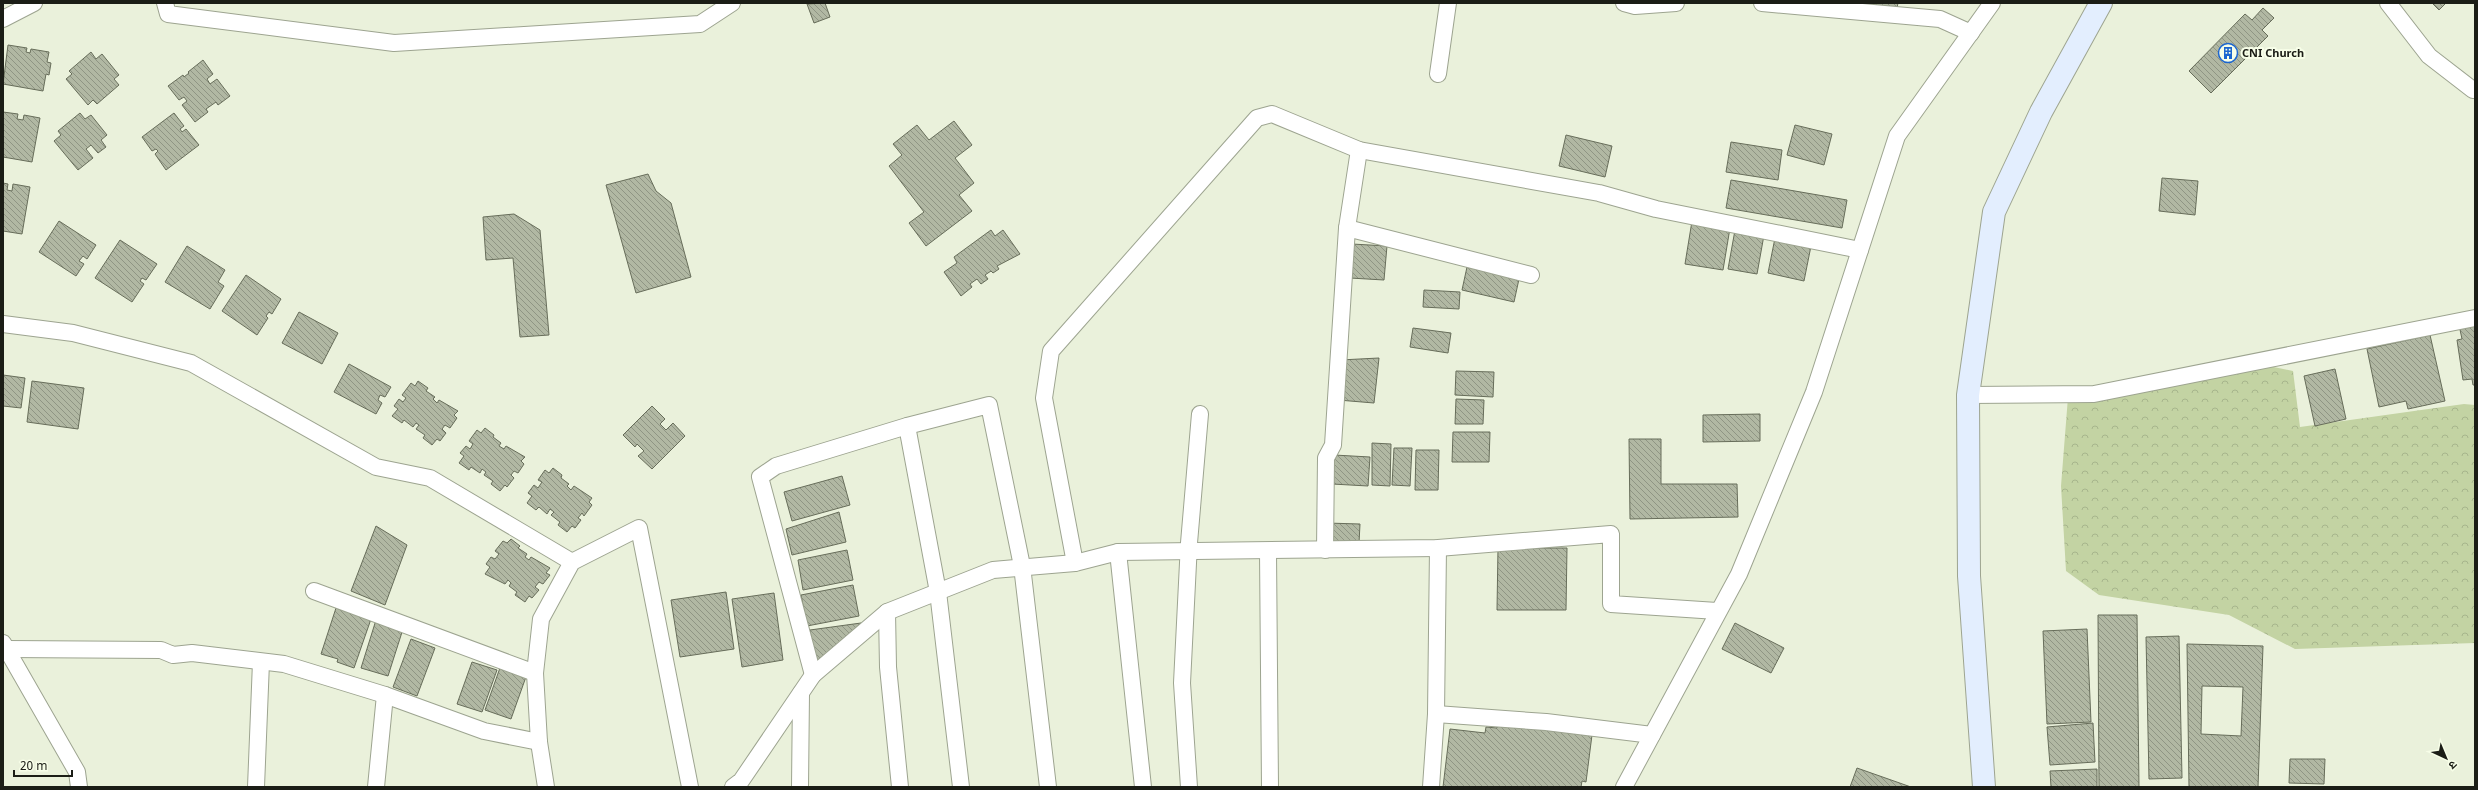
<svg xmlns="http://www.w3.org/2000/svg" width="2478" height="790" viewBox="0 0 2478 790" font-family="Georgia,'Noto Sans Devanagari',serif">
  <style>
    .park { fill: url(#park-crowns) }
    .building { fill: url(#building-back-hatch); stroke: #676d5a; fill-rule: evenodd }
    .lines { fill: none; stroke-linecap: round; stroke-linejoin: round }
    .street-casing { stroke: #9da490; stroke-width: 18 }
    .secondary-casing { stroke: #9da490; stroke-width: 24 }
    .street { stroke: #fff; stroke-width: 16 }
    .secondary { stroke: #e3eefe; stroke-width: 22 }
    .labels { text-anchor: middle; stroke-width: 4; stroke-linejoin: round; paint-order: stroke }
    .poi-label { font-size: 11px; font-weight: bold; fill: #1b1d16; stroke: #f7fee8; text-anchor: start }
  </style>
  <defs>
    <pattern id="park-crowns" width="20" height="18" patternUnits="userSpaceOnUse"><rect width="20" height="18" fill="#c3d3a3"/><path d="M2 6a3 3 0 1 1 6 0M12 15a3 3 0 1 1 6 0" fill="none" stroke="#a7b58c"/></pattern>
    <pattern id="building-back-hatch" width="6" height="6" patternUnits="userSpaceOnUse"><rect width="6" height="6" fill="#b1b8a3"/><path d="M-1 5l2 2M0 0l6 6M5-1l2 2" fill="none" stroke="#8f9584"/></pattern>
  </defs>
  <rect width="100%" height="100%" fill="#eaf1db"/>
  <polygon class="park" points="2236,359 2293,371 2300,427 2464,404 2475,405 2475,643 2295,649 2229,615 2099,595 2066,571 2061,486 2068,397"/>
  <g class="building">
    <polygon points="825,3 830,17 814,23 807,4"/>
    <polygon points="1873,3 1898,3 1897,8 1873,5"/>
    <polygon points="2432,3 2446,3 2439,10"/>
    <polygon points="2263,8 2274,18 2262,30 2268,36 2211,93 2189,71 2245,14 2252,20"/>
    <polygon points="8,45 27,48 26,52 30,53 31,49 49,52 47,62 51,63 49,75 46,74 43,91 3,84"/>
    <polygon points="91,52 96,59 102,54 119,75 114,79 119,85 97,104 93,100 88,105 66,79 72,74 69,71"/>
    <polygon points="203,60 213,74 207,79 210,84 217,79 230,96 218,105 216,102 206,109 208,112 195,122 182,105 187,101 184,97 179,100 168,86 183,75 184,77 189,73 188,72"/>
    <polygon points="3,112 18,114 17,119 23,120 24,115 40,118 32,162 3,157"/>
    <polygon points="80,113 85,119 91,115 107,135 101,140 106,147 98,153 91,145 86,149 93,158 78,170 54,141 61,135 58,131"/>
    <polygon points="174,113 184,126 180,129 182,132 186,129 199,145 166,170 155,154 158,151 156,149 152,151 142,137"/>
    <polygon points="954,121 972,145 955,158 974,183 959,195 972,211 926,246 909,223 924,212 889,166 902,155 893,144 917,125 929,140"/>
    <polygon points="1795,125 1832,134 1824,165 1787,155"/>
    <polygon points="1566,135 1612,146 1605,177 1559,166"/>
    <polygon points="1731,142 1782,150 1778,180 1726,172"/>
    <polygon points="648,174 656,191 671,203 691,277 636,293 606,185"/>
    <polygon points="2162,178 2198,181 2195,215 2159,211"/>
    <polygon points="1731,180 1847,200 1842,228 1726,208"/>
    <polygon points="3,183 8,184 7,190 12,191 13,184 30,187 22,234 3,231"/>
    <polygon points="514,214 540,230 549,335 520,337 513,258 486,260 483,217"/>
    <polygon points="59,221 96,245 87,259 83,256 79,261 84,264 76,276 39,252"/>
    <polygon points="1692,221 1730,228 1723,270 1685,264"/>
    <polygon points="991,230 995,236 1003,230 1020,254 997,266 999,269 993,273 991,271 985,275 988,279 981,284 977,279 970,284 972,287 961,296 944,272 957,263 954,257"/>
    <polygon points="1735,230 1764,235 1757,274 1728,269"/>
    <polygon points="1775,238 1811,246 1804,281 1768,273"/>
    <polygon points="120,240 157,264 146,280 142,278 140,281 144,284 132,302 95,278"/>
    <polygon points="1352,244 1387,246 1384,280 1350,278"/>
    <polygon points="187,246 225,270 218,282 224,286 210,309 165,282"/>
    <polygon points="1467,267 1519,279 1514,302 1462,290"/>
    <polygon points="246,275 281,299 272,314 269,312 266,316 268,318 257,335 222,311"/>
    <polygon points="1424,290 1460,292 1459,309 1423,307"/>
    <polygon points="299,312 338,333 322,364 282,343"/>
    <polygon points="2475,322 2475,385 2473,385 2472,379 2463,380 2457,340 2462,339 2459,325"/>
    <polygon points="1413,328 1451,333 1448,353 1410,347"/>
    <polygon points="2430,335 2445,401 2408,409 2406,401 2379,407 2367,349"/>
    <polygon points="1379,358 1374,403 1338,400 1340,360"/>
    <polygon points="349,364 391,387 385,397 380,395 378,400 382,403 376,414 334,392"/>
    <polygon points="2335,369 2346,419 2315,426 2304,376"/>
    <polygon points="1456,371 1494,372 1493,397 1455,395"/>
    <polygon points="3,375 25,378 21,408 3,406"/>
    <polygon points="32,381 84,388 78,429 27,422"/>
    <polygon points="418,381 428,388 426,391 435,397 433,399 437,403 439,400 458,411 454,415 457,418 450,428 445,425 442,429 446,433 440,441 437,439 432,445 423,438 425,435 416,429 419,425 416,423 413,427 404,420 402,423 392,416 398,409 394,406 399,399 403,402 406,398 402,395 411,383 415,386"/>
    <polygon points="1456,399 1484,400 1483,424 1455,424"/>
    <polygon points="652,406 665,419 660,424 666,430 673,423 685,436 652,469 638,456 644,451 637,444 635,447 623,435"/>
    <polygon points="1760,414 1760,441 1703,442 1703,415"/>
    <polygon points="485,428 494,435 493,437 501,443 499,446 504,449 506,446 525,457 521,461 524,464 518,473 514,471 511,475 514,478 507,487 505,485 500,491 491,484 493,481 484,475 486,472 482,469 480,473 471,467 469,470 459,463 464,456 460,453 466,446 470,449 473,444 469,441 477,430 481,433"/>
    <polygon points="1453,432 1490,432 1489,462 1452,462"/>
    <polygon points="1629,439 1661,439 1661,484 1737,484 1738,517 1630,519"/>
    <polygon points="1372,443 1391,444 1390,486 1372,485"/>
    <polygon points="1394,448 1412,448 1410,486 1392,485"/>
    <polygon points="1416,450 1439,450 1438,490 1415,490"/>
    <polygon points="1334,455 1370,457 1368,486 1332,484"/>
    <polygon points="553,468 562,475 561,478 569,484 567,486 571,490 574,486 592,498 589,502 592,505 584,516 582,513 578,518 581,520 575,528 572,526 567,532 558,525 560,522 551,515 554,512 550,509 547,514 539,507 536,510 527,503 532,496 528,493 534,485 538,488 542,482 538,480 545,470 549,473"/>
    <polygon points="842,476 850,505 792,521 784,492"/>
    <polygon points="839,512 846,542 792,555 786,529"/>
    <polygon points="1326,523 1360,524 1359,543 1325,542"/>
    <polygon points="376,526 407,545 385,605 351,591"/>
    <polygon points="511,539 520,546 518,548 527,554 525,557 529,560 531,557 550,568 546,573 550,575 543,584 539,582 535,587 539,590 532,598 529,596 525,602 515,595 517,592 509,586 511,583 508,580 505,584 485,574 490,567 486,564 491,557 495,559 499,554 495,551 503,541 507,543"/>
    <polygon points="1498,548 1567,548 1566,610 1497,610"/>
    <polygon points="847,550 853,580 803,590 798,560"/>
    <polygon points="853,585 859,616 807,626 801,595"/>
    <polygon points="726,592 734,649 680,657 671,600"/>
    <polygon points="774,593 783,660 742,667 732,599"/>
    <polygon points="336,608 371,619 354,668 337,662 338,659 321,654"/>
    <polygon points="2098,615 2137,615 2139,787 2099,787"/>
    <polygon points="376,620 403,629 388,676 361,668"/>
    <polygon points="861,623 815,666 810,630"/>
    <polygon points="1735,623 1784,648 1771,673 1722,649"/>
    <polygon points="2087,629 2091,722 2047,724 2043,631"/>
    <polygon points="2179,636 2182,778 2149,779 2146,637"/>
    <polygon points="411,639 435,648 417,696 393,687"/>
    <path d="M2187,644L2263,646L2258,787H2189ZM2202,686L2243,687L2241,736L2201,734Z"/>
    <polygon points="472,662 497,670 482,712 457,704"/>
    <polygon points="501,665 527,674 511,719 485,710"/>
    <polygon points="1497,723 1592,735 1586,782 1582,781 1581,787 1443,787 1450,729 1485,733 1486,727 1497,728"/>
    <polygon points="2093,723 2095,762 2050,765 2047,727"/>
    <polygon points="2290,759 2325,759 2324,784 2289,783"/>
    <polygon points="1857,768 1911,787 1850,787"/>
    <polygon points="2097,769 2097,787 2051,787 2050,771"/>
  </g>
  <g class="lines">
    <defs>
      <g id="street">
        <polyline points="165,3 168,14 394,43 700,24 732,3"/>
        <polyline points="1624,3 1635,6 1676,3"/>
        <polyline points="1762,3 1940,19 1971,33"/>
        <polyline points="2388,3 2429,56 2473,90 2475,89"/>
        <polyline points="3,19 34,3"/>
        <polyline points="1438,74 1448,3"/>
        <polyline points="1347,228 1531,275"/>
        <polyline points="3,324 73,333 191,363 376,467 430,478 572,562"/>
        <polyline points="1968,395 2094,394 2475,318"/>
        <polyline points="907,426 938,592 961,787"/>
        <polyline points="1325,550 1326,458 1333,445 1347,228 1359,150"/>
        <polyline points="1118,552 1143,787"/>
        <polyline points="1268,552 1270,787"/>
        <polyline points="1075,563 1044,398 1051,351 1257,118 1272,114 1359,150 1599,193 1656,209 1860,250"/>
        <polyline points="314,591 535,673"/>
        <polyline points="887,612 888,667 900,787"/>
        <polyline points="3,643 77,772 79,787"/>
        <polyline points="7,649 161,650 173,655 192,653 284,664 385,695 484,731 539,742"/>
        <polyline points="813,675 760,477 776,466 907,426 989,405 1022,566 1048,787"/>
        <polyline points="1436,714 1546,722 1652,735"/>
        <polyline points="256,787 261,662"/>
        <polyline points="376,787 385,695"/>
        <polyline points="546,787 539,742 535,673 541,619 572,562 639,528 690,787"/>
        <polyline points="733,787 741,781 813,675 887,612 993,570 1075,563 1118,552 1438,548 1611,534 1611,604 1717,611"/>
        <polyline points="800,787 801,693"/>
        <polyline points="1189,787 1182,683 1189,543 1200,414"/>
        <polyline points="1431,787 1436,714 1438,548"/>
        <polyline points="1624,787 1739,574 1814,392 1897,136 1992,3"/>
      </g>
      <polyline id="secondary" points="1984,787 1969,576 1968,395 1994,212 2041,112 2101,3"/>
    </defs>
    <use href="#street" class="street-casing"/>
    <use href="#secondary" class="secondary-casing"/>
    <use href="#street" class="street"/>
    <use href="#secondary" class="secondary"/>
  </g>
  <defs>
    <symbol id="building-ring" viewBox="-11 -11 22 22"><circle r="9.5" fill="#f7fee8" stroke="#1a65d0" stroke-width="1.5"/><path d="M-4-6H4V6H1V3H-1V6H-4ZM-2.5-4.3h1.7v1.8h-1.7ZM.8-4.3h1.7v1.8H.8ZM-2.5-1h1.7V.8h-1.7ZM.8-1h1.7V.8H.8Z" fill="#1a65d0"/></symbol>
  </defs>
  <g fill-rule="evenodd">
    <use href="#building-ring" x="2217" y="42" width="22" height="22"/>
  </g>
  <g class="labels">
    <g class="poi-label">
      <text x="2242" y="57">CNI Church</text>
    </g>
  </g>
  <rect width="2478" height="790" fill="none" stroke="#1b1d16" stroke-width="8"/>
  <g transform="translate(2446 758) rotate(136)" stroke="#f7fee8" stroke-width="3" paint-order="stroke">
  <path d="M0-3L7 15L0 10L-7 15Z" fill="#1b1d16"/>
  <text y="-6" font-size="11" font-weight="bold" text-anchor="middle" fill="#1b1d16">उ</text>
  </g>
  <path d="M14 770v6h58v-6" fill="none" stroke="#1b1d16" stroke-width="2"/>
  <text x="20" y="770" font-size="12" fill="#1b1d16" stroke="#f7fee8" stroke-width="3" paint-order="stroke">20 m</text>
</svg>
